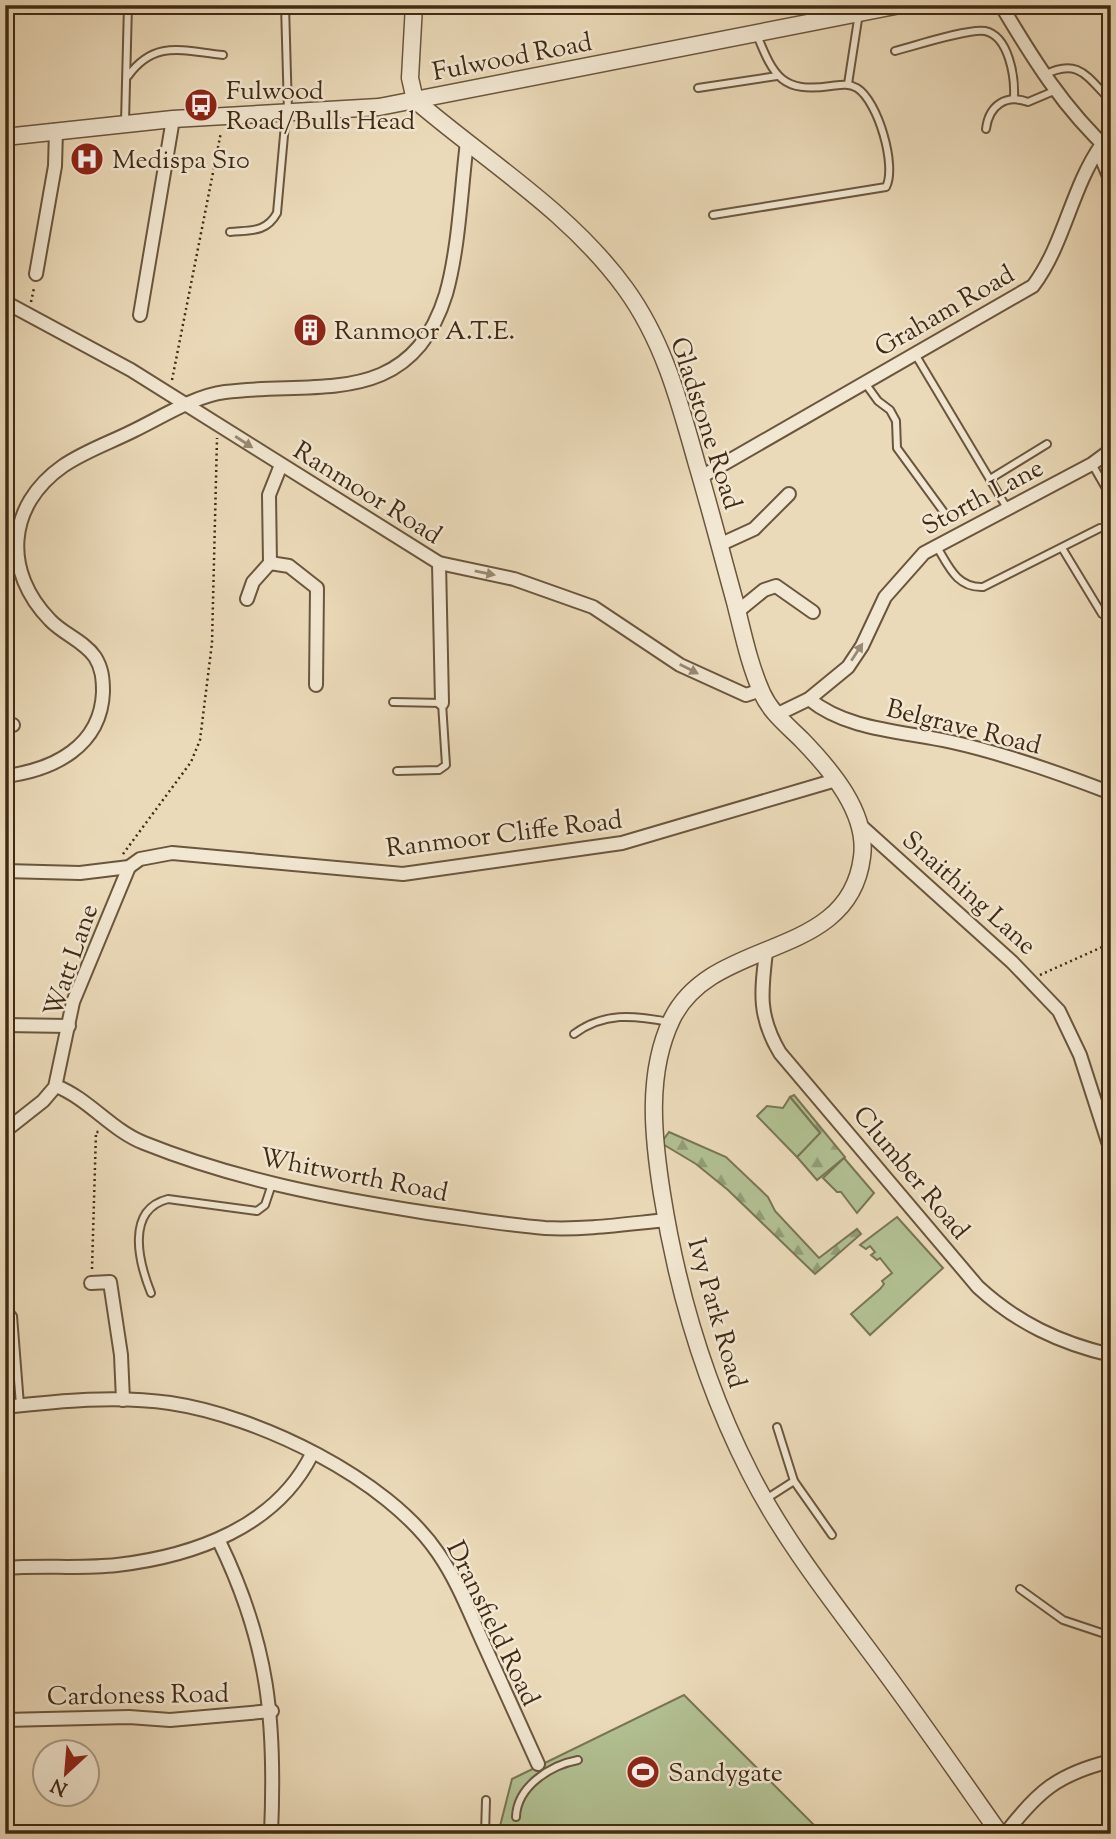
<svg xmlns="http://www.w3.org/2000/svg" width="1116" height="1839" viewBox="0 0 1116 1839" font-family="'Sorts Mill Goudy',serif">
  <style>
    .forest { fill: url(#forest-firs); stroke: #797654; stroke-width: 2 }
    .green { fill: #b2c193; stroke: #797654; stroke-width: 2 }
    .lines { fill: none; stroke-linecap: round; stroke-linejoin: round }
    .service-casing { stroke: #6b563d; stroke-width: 10 }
    .minor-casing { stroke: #6b563d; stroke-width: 16 }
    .tertiary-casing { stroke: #6b563d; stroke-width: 19 }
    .path { stroke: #402a14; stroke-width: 2.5; stroke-dasharray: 2 3.5; stroke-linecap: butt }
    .service { stroke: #f2e7d2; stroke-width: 6 }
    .minor { stroke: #f2e7d2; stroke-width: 12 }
    .tertiary { stroke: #f2e7d2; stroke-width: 16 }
    .oneway { fill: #998873 }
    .labels { text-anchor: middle; stroke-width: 5; stroke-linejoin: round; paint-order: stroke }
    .street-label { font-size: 26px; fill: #402a14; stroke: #f2e7d2 }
    .poi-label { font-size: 26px; fill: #402a14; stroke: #f2e7d2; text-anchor: start }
  </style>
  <defs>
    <pattern id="forest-firs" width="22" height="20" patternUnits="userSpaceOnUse" patternTransform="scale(1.75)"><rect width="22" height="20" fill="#b2c193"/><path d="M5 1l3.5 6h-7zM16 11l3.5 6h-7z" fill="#929d77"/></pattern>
  </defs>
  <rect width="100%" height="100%" fill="#ebdab9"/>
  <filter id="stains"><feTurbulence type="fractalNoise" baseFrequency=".00286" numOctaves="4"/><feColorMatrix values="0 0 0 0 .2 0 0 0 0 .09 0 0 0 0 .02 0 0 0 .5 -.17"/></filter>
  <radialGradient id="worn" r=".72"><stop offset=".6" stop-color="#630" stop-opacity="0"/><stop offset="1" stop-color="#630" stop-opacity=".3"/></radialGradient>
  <g class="forest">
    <polygon points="794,1095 845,1157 817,1180 797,1157 820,1133 790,1097"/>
    <polygon points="669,1132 726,1157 768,1197 775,1211 819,1258 857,1229 861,1234 815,1274 728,1190 696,1164 661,1143"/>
  </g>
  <g class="green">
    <polygon points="790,1097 820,1133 797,1157 757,1116 767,1106 783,1108"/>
    <polygon points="844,1158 874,1193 857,1213 841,1192 837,1192 823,1178"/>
    <polygon points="897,1217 943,1268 870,1335 851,1314 880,1289 884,1284 882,1281 892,1273 880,1258 877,1260 871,1255 875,1252 870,1246 866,1249 860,1245"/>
    <polygon points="684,1695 823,1834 498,1834 512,1779"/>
  </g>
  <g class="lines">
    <defs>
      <g id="service">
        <polyline points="285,5 288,111"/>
        <path d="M895,51C914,46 969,28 985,31C1009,36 1015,77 1014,97"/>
        <path d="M1044,75C1079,57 1087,77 1111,101"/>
        <path d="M128,76C155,39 183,51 223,55"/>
        <polyline points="848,84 859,13"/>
        <polyline points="698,88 777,76"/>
        <polyline points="125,122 128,5"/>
        <path d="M986,129C989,105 1006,94 1028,102L1054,91"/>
        <polyline points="1097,155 1111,189"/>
        <path d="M713,215L886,187C897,166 878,101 857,88C848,83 840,85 831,86C782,93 774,77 757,35"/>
        <path d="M230,232C250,230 266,233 277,213L286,113"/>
        <polyline points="915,354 1007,508"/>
        <polyline points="865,383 878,401 890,410 896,421 897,448 943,511"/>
        <polyline points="1092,464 1111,497"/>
        <polyline points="990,479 1047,444"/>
        <path d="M937,547C949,567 957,588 983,587L1100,528"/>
        <polyline points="1062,548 1102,614"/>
        <polyline points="393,702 442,703 446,765 439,770 397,771"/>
        <path d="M574,1034C604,1012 633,1015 669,1022"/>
        <path d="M151,1293C139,1263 125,1210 168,1199L257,1211L265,1205L272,1184"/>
        <polyline points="5,1306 13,1316 20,1405"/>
        <polyline points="777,1427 794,1481 832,1535"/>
        <polyline points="766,1499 794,1481"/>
        <polyline points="1020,1589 1063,1620 1111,1636"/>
        <path d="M516,1817C517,1786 551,1765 578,1760"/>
        <polyline points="485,1834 486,1800"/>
      </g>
      <g id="minor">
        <path d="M1001,5C1033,59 1064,109 1111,152"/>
        <polyline points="36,274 55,166 56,130"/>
        <polyline points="5,302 131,370 439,563 514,579 593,607 680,665 746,695 761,690"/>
        <polyline points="140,315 173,119"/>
        <path d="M701,477L1033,286C1065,243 1071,188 1102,144"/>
        <polyline points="719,545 754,529 789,494"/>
        <polyline points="270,563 289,566 317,588 316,685"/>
        <polyline points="439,563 442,703"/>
        <polyline points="247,599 253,582 270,563 269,495 281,465"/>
        <polyline points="737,612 764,590 776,586 813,612"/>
        <path d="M809,699C848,731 904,731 952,742C1006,754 1059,773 1111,793"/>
        <polyline points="776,715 809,699 848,667 862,646 885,597 924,553 1092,464 1111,450"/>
        <polyline points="5,726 13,725"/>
        <path d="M5,776C54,770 101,746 103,692C103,679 102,668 95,657C84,641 63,634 50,620C3,572 6,506 63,466C85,451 109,443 133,431C162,417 194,396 225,392C315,380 410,411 446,294C459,248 461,190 467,142"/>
        <polyline points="860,825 1012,962 1059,1011 1080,1055 1111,1151"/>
        <polyline points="5,871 80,873 129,867 140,859 172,853 403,874 622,843 836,780"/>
        <path d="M766,952C761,993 758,1016 780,1053L978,1287C1017,1323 1060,1343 1111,1355"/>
        <polyline points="5,1025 69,1026"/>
        <path d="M56,1086C89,1099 111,1130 144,1143C236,1180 332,1198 428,1213C467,1218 506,1225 545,1228C585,1230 626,1224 667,1220"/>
        <polyline points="5,1131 43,1101 55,1087 73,1002 129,867"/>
        <polyline points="91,1283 110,1282 121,1355 123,1400"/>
        <path d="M5,1407C60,1401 115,1395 170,1403C258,1416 387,1478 438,1553C456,1579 468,1609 481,1638C500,1680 519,1722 538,1764"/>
        <path d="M219,1541C269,1644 276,1721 271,1834"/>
        <path d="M5,1568C42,1565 81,1569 117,1565C194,1556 276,1527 312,1454"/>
        <polyline points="5,1720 129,1717 170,1720 272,1711"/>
        <path d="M1005,1834C1038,1791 1058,1774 1111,1761"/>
      </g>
      <g id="tertiary">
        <path d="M414,5L410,78L415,100C486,161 569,211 625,288C663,340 679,400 696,461C710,508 722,555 735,602C743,633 749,664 762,693C771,713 787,725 802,740C831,770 868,813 862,857C849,962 713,935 672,1019C646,1073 653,1137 662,1194C677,1289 706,1387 750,1473C786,1544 838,1608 885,1672C924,1725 962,1780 1000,1834"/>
        <polyline points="5,137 173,119 379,107 900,5"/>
      </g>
    </defs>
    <use href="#service" class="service-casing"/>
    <use href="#minor" class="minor-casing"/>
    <use href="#tertiary" class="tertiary-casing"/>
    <g class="path">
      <polyline points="31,302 34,288"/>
      <polyline points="172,380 221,132"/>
      <polyline points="123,854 191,762 200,740 212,643 217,438"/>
      <polyline points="1040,975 1111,943"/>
      <polyline points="92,1269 96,1132 100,1132"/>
    </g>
    <use href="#service" class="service"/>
    <use href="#minor" class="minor"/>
    <use href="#tertiary" class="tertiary"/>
  </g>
  <defs><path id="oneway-solid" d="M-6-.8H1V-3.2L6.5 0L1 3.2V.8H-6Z" transform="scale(1.75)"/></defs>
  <g class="oneway">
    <use href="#oneway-solid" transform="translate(244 442) rotate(33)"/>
    <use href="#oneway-solid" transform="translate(485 573) rotate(12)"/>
    <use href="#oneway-solid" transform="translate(857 652) rotate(-57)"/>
    <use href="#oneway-solid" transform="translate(689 669) rotate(27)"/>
  </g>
  <defs>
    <symbol id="bus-disc" viewBox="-11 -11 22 22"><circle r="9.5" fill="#8f2418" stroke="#f2e7d2"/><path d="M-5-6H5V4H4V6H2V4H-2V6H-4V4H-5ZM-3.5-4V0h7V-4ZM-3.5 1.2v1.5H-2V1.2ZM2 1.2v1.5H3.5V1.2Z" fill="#fff"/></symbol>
    <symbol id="hospital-disc" viewBox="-11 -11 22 22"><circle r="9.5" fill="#8f2418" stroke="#f2e7d2"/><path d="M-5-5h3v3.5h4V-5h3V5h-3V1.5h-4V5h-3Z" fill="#fff"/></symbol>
    <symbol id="building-disc" viewBox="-11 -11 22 22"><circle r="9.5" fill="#8f2418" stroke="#f2e7d2"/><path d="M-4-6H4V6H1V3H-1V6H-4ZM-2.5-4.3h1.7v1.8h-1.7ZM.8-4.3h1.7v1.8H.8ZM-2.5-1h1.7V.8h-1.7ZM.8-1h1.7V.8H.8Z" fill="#fff"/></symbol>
    <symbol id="stadium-disc" viewBox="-11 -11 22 22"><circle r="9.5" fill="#8f2418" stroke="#f2e7d2"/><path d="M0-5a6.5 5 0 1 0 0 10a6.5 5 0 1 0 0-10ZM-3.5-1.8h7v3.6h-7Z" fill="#fff"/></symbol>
  </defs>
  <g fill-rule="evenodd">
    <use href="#bus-disc" x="182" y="86" width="38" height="38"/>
    <use href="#hospital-disc" x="68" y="140" width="38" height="38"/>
    <use href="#building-disc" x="291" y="311" width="38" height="38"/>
    <use href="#stadium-disc" x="624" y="1753" width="38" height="38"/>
  </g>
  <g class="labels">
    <g class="street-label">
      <text transform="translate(512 56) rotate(-11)" y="9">Fulwood Road</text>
      <text transform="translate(944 310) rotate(-30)" y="9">Graham Road</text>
      <text transform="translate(707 423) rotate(72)" y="9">Gladstone Road</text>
      <text transform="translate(368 492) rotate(32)" y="9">Ranmoor Road</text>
      <text transform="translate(982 496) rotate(-28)" y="9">Storth Lane</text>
      <text transform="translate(964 726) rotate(14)" y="9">Belgrave Road</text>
      <text transform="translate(504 833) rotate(-7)" y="9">Ranmoor Cliffe Road</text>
      <text transform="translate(970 892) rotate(42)" y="9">Snaithing Lane</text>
      <text transform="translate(70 960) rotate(-71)" y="9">Watt Lane</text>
      <text transform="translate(912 1172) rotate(50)" y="9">Clumber Road</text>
      <text transform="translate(354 1174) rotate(11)" y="9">Whitworth Road</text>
      <text transform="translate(718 1313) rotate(74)" y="9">Ivy Park Road</text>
      <text transform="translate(494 1623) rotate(64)" y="9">Dransfield Road</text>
      <text transform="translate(138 1694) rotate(-1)" y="9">Cardoness Road</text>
    </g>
    <g class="poi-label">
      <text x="226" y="99">Fulwood<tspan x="226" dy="30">Road/Bulls Head</tspan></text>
      <text x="112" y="168">Medispa S10</text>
      <text x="334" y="339">Ranmoor A.T.E.</text>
      <text x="668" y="1781">Sandygate</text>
    </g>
  </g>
  <rect width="1116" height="1839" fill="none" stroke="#ebdab9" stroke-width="28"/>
  <rect x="7" y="7" width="1102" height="1825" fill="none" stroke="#402a14" stroke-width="3.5"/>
  <rect x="14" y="14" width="1088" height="1811" fill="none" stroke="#402a14" stroke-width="2"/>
  <g transform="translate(66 1773) rotate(206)"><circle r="33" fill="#f2e7d2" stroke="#ab9b86" stroke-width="2"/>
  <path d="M0-5L12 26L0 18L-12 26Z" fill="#8f2418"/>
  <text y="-10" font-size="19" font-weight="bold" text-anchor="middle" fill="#402a14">N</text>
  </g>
  <rect width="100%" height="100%" filter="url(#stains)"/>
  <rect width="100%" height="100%" fill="url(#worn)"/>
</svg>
